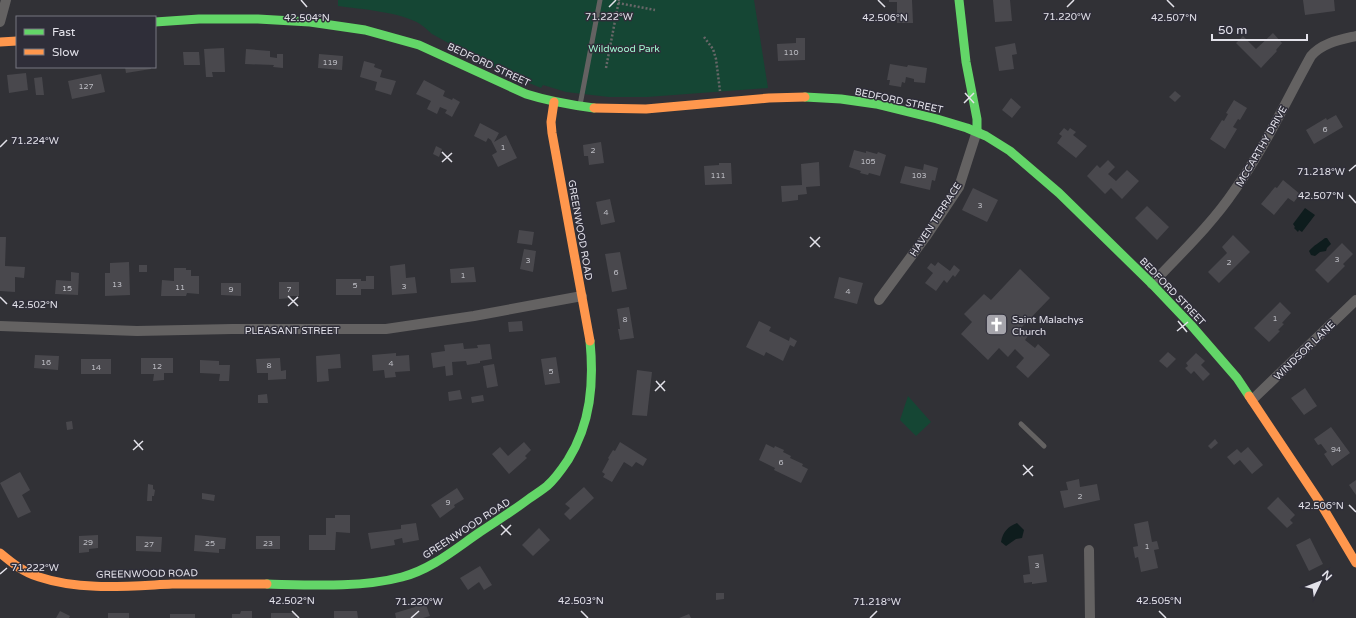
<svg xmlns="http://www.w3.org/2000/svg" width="1356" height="618" viewBox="0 0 1356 618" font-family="'Varela Round',sans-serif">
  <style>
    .green { fill: #154634 }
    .water { fill: #0e1c1d }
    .building { fill: #49484d }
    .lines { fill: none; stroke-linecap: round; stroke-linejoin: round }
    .path { stroke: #686768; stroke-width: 2.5; stroke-dasharray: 2 2; stroke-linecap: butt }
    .lane { stroke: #646262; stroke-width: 5 }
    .street { stroke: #646262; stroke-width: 10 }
    .fast { stroke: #63d668; stroke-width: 9 }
    .slow { stroke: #ff974d; stroke-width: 9 }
    .ticks { fill: none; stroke: #e3e2ea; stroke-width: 1.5 }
    .labels { text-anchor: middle; stroke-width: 3; stroke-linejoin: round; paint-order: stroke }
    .number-label { font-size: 8px; fill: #bcbcc3 }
    .park-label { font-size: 10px; fill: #a0fad1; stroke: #2f2e39 }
    .street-label { font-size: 10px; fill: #e3e2ea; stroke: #2f2e39 }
    .poi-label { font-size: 10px; fill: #e3e2ea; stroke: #2f2e39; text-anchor: start }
    .ticks-label { font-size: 10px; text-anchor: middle; fill: #e3e2ea; stroke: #2f2e39; stroke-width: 3; stroke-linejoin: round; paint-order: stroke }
  </style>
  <rect width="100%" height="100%" fill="#313136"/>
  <g class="green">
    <path d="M338,0H754L768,88L647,97H609L566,92L543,85L541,88C503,73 468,54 432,34C428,31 425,27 420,24C401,12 360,9 338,6Z"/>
    <polygon points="908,396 931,422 916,436 900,420"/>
  </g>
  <g class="water">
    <polygon points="1305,208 1315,215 1302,232 1299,230 1298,232 1294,228 1295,227 1293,224"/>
    <path d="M1325,238H1327L1331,244L1327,248L1326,251L1320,252L1315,256L1311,255L1309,251C1314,245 1319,243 1325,238Z"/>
    <path d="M1017,523L1024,530L1022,538L1016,539L1006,546L1001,542C1003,531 1008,527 1017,523Z"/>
  </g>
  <g class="building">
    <polygon points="889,0 912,0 913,23 897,23 897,2 889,2"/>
    <polygon points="993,0 1010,0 1012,21 995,22"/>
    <polygon points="1303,0 1334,0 1335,11 1305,15"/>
    <polygon points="1273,33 1282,43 1276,50 1277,51 1261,68 1236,43 1243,36 1256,49"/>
    <polygon points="796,38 805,38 805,60 778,61 777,44 796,43"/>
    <polygon points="1015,43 1017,54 1012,55 1014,69 999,71 995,47"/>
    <polygon points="224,48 225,72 212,72 213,77 206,77 204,49"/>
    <polygon points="246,49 270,51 270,57 277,58 277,54 283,54 283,68 273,67 274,65 245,64"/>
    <polygon points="183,52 199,52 200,65 184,65"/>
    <polygon points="319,54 343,56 342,70 318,68"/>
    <polygon points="364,61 375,64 374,67 382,70 380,77 396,81 391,95 375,90 377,82 360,77"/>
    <polygon points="890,64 907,67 908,65 927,68 925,83 914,82 914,79 906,77 905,83 902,82 901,87 889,85 890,80 887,80"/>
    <polygon points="125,67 151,67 151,69 126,73"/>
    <polygon points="26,73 28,90 9,93 7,75"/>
    <polygon points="101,74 105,92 72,99 68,81"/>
    <polygon points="42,77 44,95 36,95 34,78"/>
    <polygon points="424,80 445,91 443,96 452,100 453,98 460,102 452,117 445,113 447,110 440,107 437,114 427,109 431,101 416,94"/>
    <polygon points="1175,91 1181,96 1175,102 1169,97"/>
    <polygon points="1011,98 1021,107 1012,118 1002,110"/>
    <polygon points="1234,100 1247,108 1240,120 1238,119 1233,127 1237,129 1225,149 1210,139 1222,120 1224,121 1228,114 1226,113"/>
    <polygon points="1336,115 1343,127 1314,144 1306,130 1326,118 1327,120"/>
    <polygon points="480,123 499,133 494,142 506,135 517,158 498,167 492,155 497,152 491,140 488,138 486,142 474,136"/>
    <polygon points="1064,128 1068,131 1070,128 1076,132 1073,135 1087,146 1076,158 1057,143 1062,136 1059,134"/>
    <polygon points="601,142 604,163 589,165 588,156 584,156 583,145"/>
    <polygon points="436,146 442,149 439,157 433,154"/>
    <polygon points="854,150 866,153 866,151 877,154 878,152 886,155 880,176 869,173 868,175 860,173 861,171 849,167"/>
    <polygon points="1108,160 1115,167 1108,174 1116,181 1127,170 1139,181 1122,199 1111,188 1105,194 1087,176 1097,165 1100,168"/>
    <polygon points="819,162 820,186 806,187 807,194 798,195 798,200 782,202 781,186 802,185 801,164"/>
    <polygon points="719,163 731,163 732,184 705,185 704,166 719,165"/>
    <polygon points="924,164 938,168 935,181 932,180 930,190 900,183 905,166 923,170"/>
    <polygon points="1283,180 1300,194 1294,202 1288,198 1274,215 1261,204 1275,187 1277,188"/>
    <polygon points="973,188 998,200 987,222 962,210"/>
    <polygon points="610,199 615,222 601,225 596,202"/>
    <polygon points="1147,206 1169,227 1157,240 1135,218"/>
    <polygon points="519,230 534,232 532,245 517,243"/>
    <polygon points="1233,235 1250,252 1219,283 1208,272 1227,253 1222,247"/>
    <polygon points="0,237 6,237 5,266 25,267 24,278 15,277 15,292 0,291"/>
    <polygon points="1342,243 1353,254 1343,264 1345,266 1328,283 1315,270"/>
    <polygon points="524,249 536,251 533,272 520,269"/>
    <polygon points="620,252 627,289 612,292 605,254"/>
    <polygon points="129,262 130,295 105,296 105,273 110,273 110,263"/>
    <polygon points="938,262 950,271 954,265 960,270 955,277 953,275 947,283 944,280 936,291 925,283 933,273 927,268 931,263 935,266"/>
    <polygon points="405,264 406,278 415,277 417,293 392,295 390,266"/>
    <rect x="139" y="265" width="8" height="7"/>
    <polygon points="474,267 476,282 451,283 450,269"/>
    <polygon points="174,268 186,268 186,270 191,270 191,276 199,276 199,294 187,293 186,296 161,296 162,280 174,281"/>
    <polygon points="1020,269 1050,298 1020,329 1028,336 1025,340 1035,348 1038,344 1050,355 1028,378 1016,367 1024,358 1015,349 1008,357 999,348 988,360 961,334 972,322 964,314 984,294 991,300"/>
    <polygon points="71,272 79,273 78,295 55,294 56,280 71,281"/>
    <polygon points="366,276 374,276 374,289 361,289 361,295 336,295 336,279 361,279 361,281 366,281"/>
    <polygon points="839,277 863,283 857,304 834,298"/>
    <polygon points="279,282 299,282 299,296 290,296 291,298 279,299"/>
    <polygon points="221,283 241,283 241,296 221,295"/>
    <polygon points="1280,302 1291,313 1282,323 1284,324 1278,330 1280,331 1269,342 1254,328"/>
    <polygon points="629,307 634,338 620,340 618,329 620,329 617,309"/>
    <polygon points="522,321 523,331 509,332 508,322"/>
    <polygon points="759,321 771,327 769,331 789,341 790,337 797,341 794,347 790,345 783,361 766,352 764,356 746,347"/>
    <polygon points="463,343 464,349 478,348 477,345 490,344 492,359 480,361 480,363 467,365 466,361 452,362 453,375 446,376 445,366 433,368 431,353 445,351 444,345"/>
    <polygon points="1168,352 1176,359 1167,368 1159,361"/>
    <polygon points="396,353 396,356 409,355 410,371 395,372 396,377 385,378 384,370 373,371 372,355"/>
    <polygon points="1196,353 1205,361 1201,365 1210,374 1203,381 1194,371 1191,374 1185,368 1188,366 1186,363"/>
    <polygon points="340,354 341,368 328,369 329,381 317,382 316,356"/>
    <polygon points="35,355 59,356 58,370 34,368"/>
    <polygon points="556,357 560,383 545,385 541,359"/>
    <polygon points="141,358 173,358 173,373 164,373 164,380 153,381 154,374 141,374"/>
    <polygon points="280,358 281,371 286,370 286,379 268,380 268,373 257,373 256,359"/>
    <rect x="81" y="359" width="30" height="15"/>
    <polygon points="200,360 219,361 219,365 230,365 229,381 219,381 220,374 200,373"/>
    <polygon points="494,364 498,386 487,388 483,366"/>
    <polygon points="637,370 652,372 647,416 632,415"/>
    <polygon points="1305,388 1317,406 1304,415 1291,398"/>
    <polygon points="460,390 462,399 449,401 448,392"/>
    <polygon points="267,394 268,403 258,403 258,395"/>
    <polygon points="483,395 484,401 472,403 471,397"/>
    <polygon points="72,421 73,429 67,430 66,422"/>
    <polygon points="1331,427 1350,453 1332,466 1324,454 1327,452 1321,444 1318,445 1314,439"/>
    <polygon points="1215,439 1218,443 1211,449 1208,446"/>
    <polygon points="524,442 531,450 525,456 527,458 509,474 492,454 500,447 508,456"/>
    <polygon points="620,442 647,459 643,466 636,462 632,467 624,462 612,482 603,477 605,474 602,472 609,459 608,458 613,450 615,451"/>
    <polygon points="766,444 774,448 775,446 784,450 783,452 791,456 790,458 803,464 802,466 808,469 801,483 774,470 775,468 759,460"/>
    <polygon points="1248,447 1263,465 1252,474 1240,460 1234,465 1227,457 1237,449 1241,453"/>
    <polygon points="20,472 30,490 22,495 31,512 18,518 0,483"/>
    <polygon points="1079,479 1080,487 1097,484 1100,500 1064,508 1060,491 1068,490 1066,482"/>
    <polygon points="1356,480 1356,495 1349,485"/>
    <polygon points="148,484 153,485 153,489 155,490 154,496 152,496 152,501 147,501"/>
    <polygon points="584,487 594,498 570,520 564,514 570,508 565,504"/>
    <polygon points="457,488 464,499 454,505 455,507 440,518 431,505"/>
    <polygon points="202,493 215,495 214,501 202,499"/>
    <polygon points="1278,497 1295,515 1290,520 1293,523 1287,528 1267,508"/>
    <polygon points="335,515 350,515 350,533 336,532 335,550 309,550 309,535 326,535 326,518 335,518"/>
    <polygon points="1148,521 1152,542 1157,541 1159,549 1154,550 1158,568 1141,572 1138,557 1135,558 1133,547 1138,546 1134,524"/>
    <polygon points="416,523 419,540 403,543 402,538 394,540 395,545 371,549 368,533 401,529 401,525"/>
    <polygon points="539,528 550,540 533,556 522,545"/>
    <polygon points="98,535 98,548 89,549 89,552 79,553 79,536"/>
    <polygon points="195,535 226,538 225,549 219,549 219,553 194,551"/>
    <polygon points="136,536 162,537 161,552 136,551"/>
    <rect x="256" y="536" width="24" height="13"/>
    <polygon points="1310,538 1323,564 1309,571 1296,545"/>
    <polygon points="1043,554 1047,582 1032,584 1032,582 1024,583 1023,575 1030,574 1028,556"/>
    <polygon points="480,566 492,585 484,590 479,582 468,590 460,578"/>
    <polygon points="716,593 724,593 724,599 716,600"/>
    <polygon points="425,602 430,616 423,618 396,618 395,613 415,607 414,605"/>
    <polygon points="60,611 70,616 69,618 56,618"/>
    <polygon points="241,611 252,611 252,618 232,618 232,614 240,614"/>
    <polygon points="334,611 357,611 358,618 334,618"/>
    <rect x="108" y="613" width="21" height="5"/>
    <rect x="271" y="613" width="25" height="5"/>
    <rect x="170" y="614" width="25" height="4"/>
    <polygon points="689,614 691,618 679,618"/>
  </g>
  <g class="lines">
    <g class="path">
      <polyline points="618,3 655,10"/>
      <polyline points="704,37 713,49 716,59 720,91"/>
      <polyline points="606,68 619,0"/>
    </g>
    <g class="lane">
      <polyline points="580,105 600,0"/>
      <polyline points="1021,424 1044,446"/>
    </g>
    <g class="street">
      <polyline points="0,22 6,0"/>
      <path d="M1152,284C1180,254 1211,225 1234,191C1264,149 1286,101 1311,56C1322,43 1339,40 1356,36"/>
      <polyline points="879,300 927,235 959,187 977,131"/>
      <polyline points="0,326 137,331 232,329 386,329 474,316 582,296"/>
      <polyline points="1252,400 1356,300"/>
      <polyline points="1089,550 1090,618"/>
    </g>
    <g class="fast">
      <polyline points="959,0 966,62 977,119 977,131"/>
      <path d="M155,22L199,19H258L310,22L365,30L419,45L526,94C548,101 571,105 594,108"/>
      <polyline points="805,97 841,99 876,104 937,119 967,128 986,136 1010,151 1059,193 1152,284 1191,325 1237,378 1249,396"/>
      <path d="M267,584C309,585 361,588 402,577C432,569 455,549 480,532C497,521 514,510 530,498C536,494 542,490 547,486C555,479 562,469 568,460C591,423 594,383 590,341"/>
    </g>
    <g class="slow">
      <polyline points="0,42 17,41"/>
      <polyline points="554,102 551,122 552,133 590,341"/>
      <polyline points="594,108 646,109 769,98 805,97"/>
      <polyline points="1249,396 1319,501 1356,563"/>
      <path d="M0,553C12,563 23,572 39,577C81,591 128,586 172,584C204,584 235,584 267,584"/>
    </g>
  </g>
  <path class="ticks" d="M301,0L307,7M878,0L885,7M1167,0L1174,7M609,7L616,0M1067,7L1074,0M965,93L974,103M964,103L974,93M0,147L7,140M442,152L452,162M442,162L452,153M1349,171L1356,165M1349,195L1356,203M810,237L820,247M810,247L820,237M288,296L298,306M0,297L7,304M288,306L298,297M1178,321L1187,332M1177,331L1188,322M656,381L665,391M655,391L665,381M134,440L143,450M133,450L143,441M1023,465L1033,476M1023,475L1033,466M1349,505L1356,512M501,525L511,535M501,535L511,525M0,574L7,568M292,611L299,618M581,611L588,618M1159,611L1166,618M411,618L419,611M870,618L877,611"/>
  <defs>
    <symbol id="church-square" viewBox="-11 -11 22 22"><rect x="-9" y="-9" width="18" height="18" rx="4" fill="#a5a4ab" stroke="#2f2e39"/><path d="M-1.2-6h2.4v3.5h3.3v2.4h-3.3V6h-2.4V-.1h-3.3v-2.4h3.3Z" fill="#fff"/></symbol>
  </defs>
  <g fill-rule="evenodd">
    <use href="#church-square" x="984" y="312" width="25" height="25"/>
  </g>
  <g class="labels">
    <g class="number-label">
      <text x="791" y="55">110</text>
      <text x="330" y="65">119</text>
      <text x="86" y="89">127</text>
      <text x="1325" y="132">6</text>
      <text x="503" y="150">1</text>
      <text x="593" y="153">2</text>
      <text x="868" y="164">105</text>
      <text x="718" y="178">111</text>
      <text x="919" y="178">103</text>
      <text x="980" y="208">3</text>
      <text x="606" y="215">4</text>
      <text x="1337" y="262">3</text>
      <text x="528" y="263">3</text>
      <text x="1229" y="265">2</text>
      <text x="616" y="275">6</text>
      <text x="463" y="278">1</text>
      <text x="117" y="287">13</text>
      <text x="355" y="288">5</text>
      <text x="404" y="289">3</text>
      <text x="180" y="290">11</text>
      <text x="67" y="291">15</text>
      <text x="231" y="292">9</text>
      <text x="289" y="292">7</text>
      <text x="848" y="294">4</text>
      <text x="1275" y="321">1</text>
      <text x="625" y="322">8</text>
      <text x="46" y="365">16</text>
      <text x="391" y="366">4</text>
      <text x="269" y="368">8</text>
      <text x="157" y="369">12</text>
      <text x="96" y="370">14</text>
      <text x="551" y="374">5</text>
      <text x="1336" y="452">94</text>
      <text x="781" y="465">6</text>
      <text x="1080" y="499">2</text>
      <text x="448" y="505">9</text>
      <text x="88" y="545">29</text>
      <text x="210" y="546">25</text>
      <text x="268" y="546">23</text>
      <text x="149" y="547">27</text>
      <text x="1147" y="549">1</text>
      <text x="1037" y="568">3</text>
    </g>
    <g class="park-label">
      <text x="624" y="52">Wildwood Park</text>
    </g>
    <g class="street-label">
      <text transform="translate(489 64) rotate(25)" y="4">BEDFORD STREET</text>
      <text transform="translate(899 100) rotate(12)" y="4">BEDFORD STREET</text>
      <text transform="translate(1261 146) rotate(-60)" y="4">MCCARTHY DRIVE</text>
      <text transform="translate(935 219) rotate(-57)" y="4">HAVEN TERRACE</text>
      <text transform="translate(581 230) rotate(80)" y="4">GREENWOOD ROAD</text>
      <text transform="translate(1173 291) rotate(46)" y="4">BEDFORD STREET</text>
      <text x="292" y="334">PLEASANT STREET</text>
      <text transform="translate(1304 350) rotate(-44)" y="4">WINDSOR LANE</text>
      <text transform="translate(466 528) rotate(-33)" y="4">GREENWOOD ROAD</text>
      <text transform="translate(147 573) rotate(-1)" y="4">GREENWOOD ROAD</text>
    </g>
    <g class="poi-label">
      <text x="1012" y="323">Saint Malachys<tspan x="1012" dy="12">Church</tspan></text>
    </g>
  </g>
  <g class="ticks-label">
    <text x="609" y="20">71.222°W</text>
    <text x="1067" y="20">71.220°W</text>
    <text x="307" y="21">42.504°N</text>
    <text x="885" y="21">42.506°N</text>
    <text x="1174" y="21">42.507°N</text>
    <text x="35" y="144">71.224°W</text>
    <text x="1321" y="175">71.218°W</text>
    <text x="1321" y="199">42.507°N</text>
    <text x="35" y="308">42.502°N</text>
    <text x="1321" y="509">42.506°N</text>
    <text x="35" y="571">71.222°W</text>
    <text x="292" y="604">42.502°N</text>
    <text x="581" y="604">42.503°N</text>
    <text x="1159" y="604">42.505°N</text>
    <text x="419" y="605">71.220°W</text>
    <text x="877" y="605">71.218°W</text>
  </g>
  <rect x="16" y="16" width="140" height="52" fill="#2f2e39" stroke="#777680"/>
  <rect x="24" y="29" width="20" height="6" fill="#63d668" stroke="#777680"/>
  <text x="52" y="36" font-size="12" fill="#e3e2ea">Fast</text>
  <rect x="24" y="49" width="20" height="6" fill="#ff974d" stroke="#777680"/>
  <text x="52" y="56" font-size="12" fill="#e3e2ea">Slow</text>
  <g transform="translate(1320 582) rotate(47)" stroke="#2f2e39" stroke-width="3" paint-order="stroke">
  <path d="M0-3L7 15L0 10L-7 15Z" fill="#e3e2ea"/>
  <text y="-6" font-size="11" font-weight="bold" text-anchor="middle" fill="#e3e2ea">N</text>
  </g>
  <path d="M1212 34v6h95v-6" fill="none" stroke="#e3e2ea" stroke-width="2"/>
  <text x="1218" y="34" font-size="12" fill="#e3e2ea" stroke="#2f2e39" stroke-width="3" paint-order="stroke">50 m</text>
</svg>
